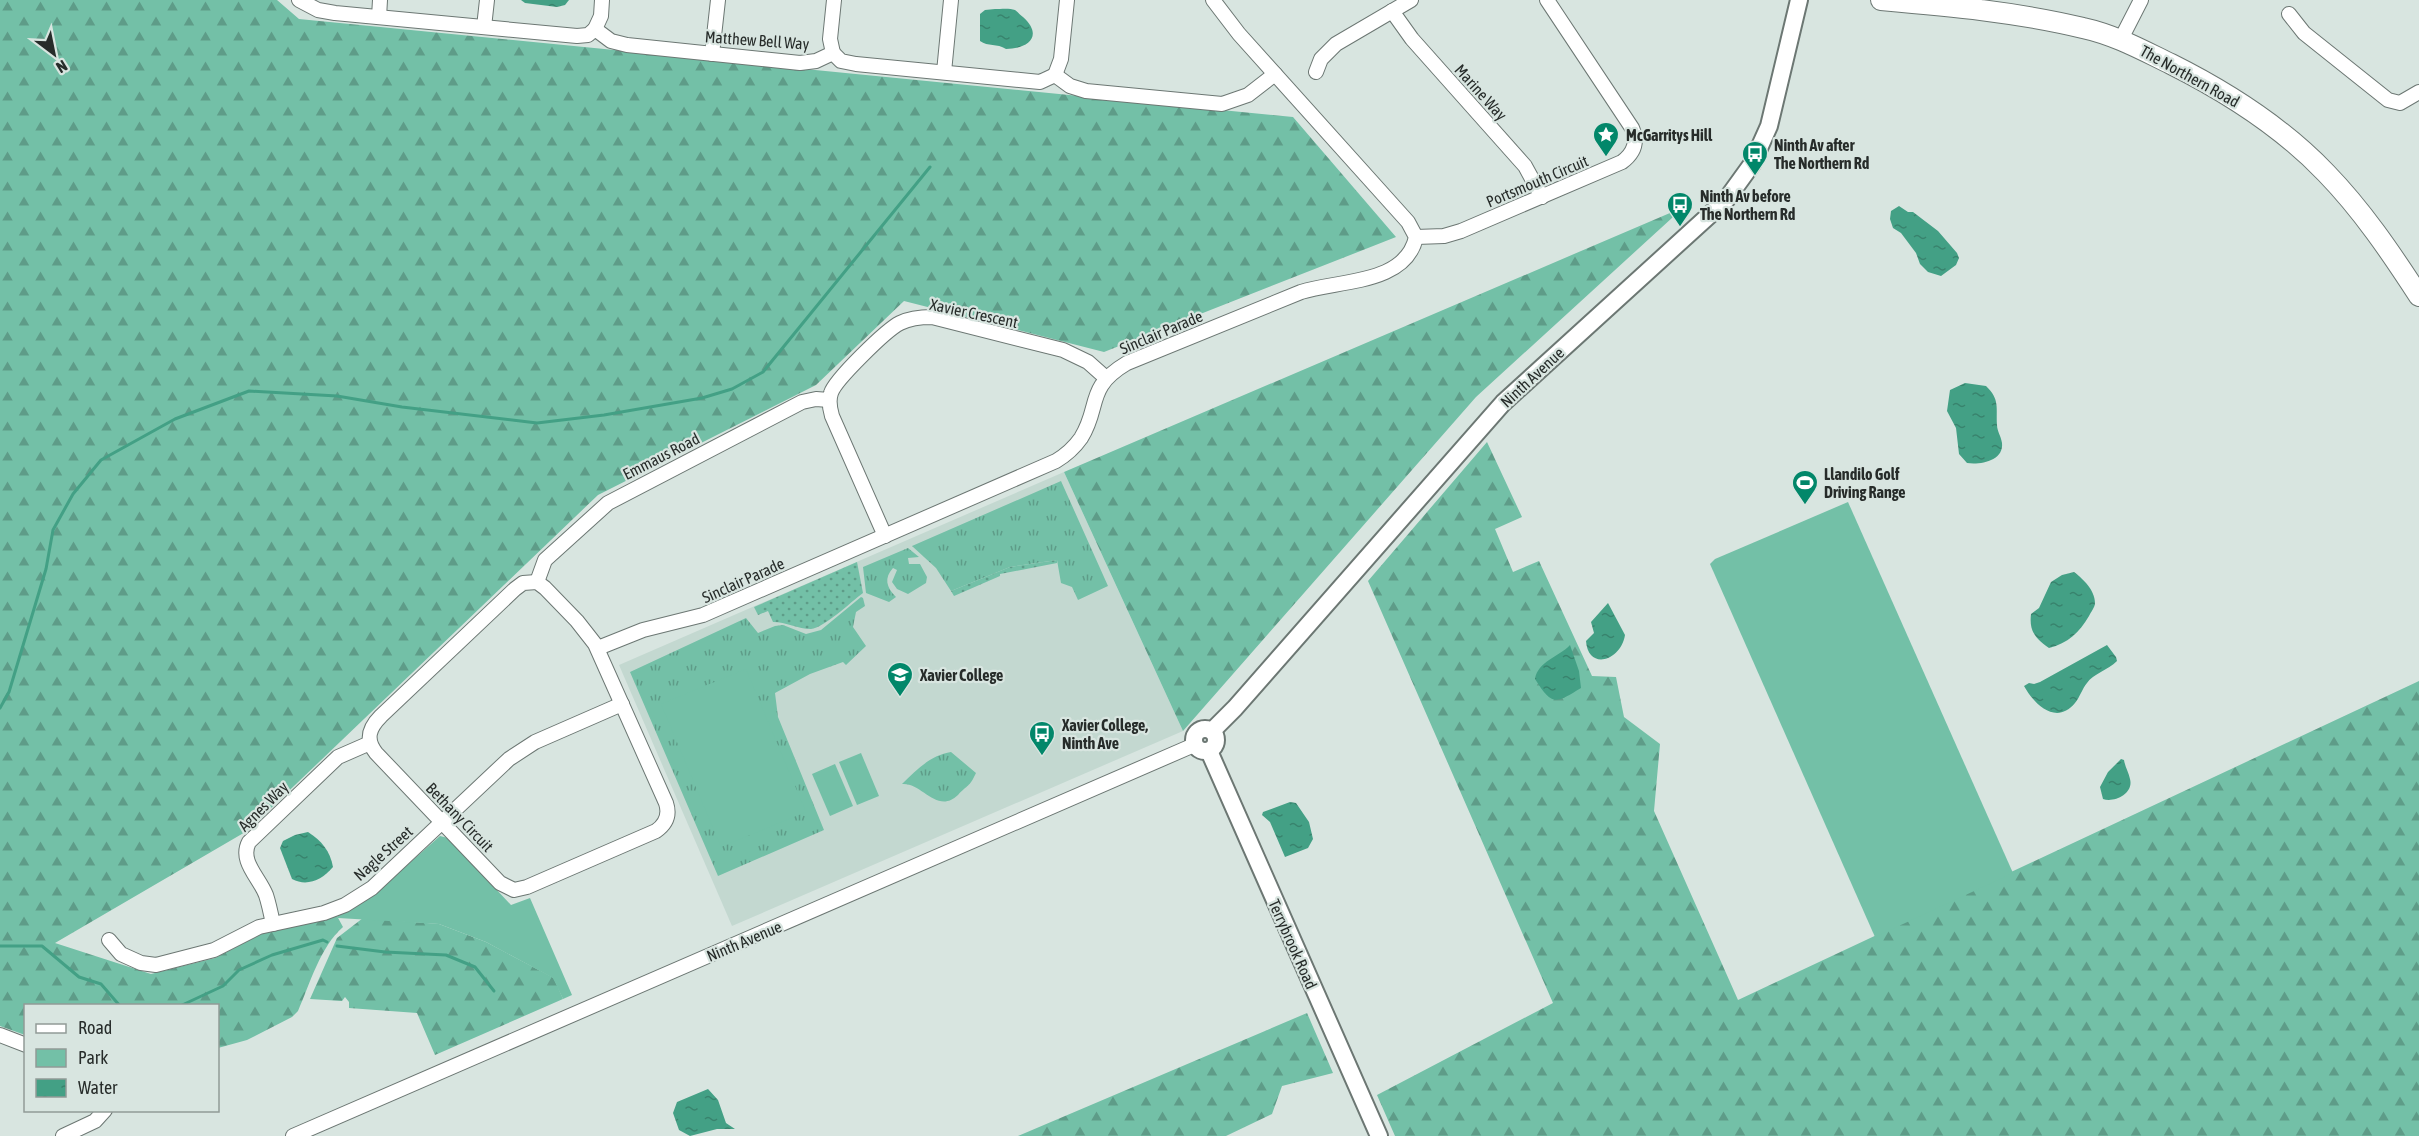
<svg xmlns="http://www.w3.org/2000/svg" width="2419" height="1136" viewBox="0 0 2419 1136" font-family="'Asap Condensed',sans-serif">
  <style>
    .built { fill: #c3d8d0 }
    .grass { fill: url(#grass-tufts) }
    .forest { fill: url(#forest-firs) }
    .park { fill: #73c0a7 }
    .garden { fill: url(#garden-dots) }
    .water { fill: url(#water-ripples) }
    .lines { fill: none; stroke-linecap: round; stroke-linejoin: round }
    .stream { stroke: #43a085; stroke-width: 3 }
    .minor-casing { stroke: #6c7773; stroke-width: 16 }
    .major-casing { stroke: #6c7773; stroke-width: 20 }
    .highway-casing { stroke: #6c7773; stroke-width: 22 }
    .minor { stroke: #fff; stroke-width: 14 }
    .major { stroke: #fff; stroke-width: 16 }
    .highway { stroke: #fff; stroke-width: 20 }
    .labels { text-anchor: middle; stroke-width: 4.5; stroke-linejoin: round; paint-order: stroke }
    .street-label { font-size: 16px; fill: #272c2a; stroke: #d8e5e0 }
    .poi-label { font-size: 16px; font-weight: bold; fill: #272c2a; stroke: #d8e5e0; text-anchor: start }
  </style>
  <defs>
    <pattern id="grass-tufts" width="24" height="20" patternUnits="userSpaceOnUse" patternTransform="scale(1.5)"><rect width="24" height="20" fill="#73c0a7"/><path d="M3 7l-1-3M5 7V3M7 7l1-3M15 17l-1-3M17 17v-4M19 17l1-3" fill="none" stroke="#5e9c88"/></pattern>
    <pattern id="forest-firs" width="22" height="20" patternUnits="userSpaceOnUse" patternTransform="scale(1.5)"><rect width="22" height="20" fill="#73c0a7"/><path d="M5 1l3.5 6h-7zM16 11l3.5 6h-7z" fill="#5e9c88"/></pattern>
    <pattern id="garden-dots" width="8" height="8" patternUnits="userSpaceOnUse" patternTransform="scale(1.5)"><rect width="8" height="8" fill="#73c0a7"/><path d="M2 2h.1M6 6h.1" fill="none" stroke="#5e9c88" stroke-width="1.8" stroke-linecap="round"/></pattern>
    <pattern id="water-ripples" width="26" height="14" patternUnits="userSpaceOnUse" patternTransform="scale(1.5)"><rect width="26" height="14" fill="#43a085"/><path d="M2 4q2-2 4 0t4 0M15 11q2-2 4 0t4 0" fill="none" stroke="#38836d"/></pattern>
  </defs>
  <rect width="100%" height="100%" fill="#d8e5e0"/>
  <polygon class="built" points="1064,472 1183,731 732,926 619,665"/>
  <g class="grass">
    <polygon points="1061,481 1108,586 1078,600 1072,587 1061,583 1057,560 1010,567 951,591 936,568 912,546"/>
    <path d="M908,548L919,557L908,558L909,564H920L927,577L926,583L908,594L897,589L892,582L897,570L893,568C884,578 886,587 896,597L889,602L866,593L863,567Z"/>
    <polygon points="861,597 863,598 865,606 856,612 853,627 866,646 846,665 843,662 810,674 775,693 778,717 824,830 718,876 630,672 746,618 758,633 775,626 783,625 806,634 821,630"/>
    <path d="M951,752L976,773C969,788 968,784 958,795C937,815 922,782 902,784C916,770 931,755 951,752Z"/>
  </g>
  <g class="forest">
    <path d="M0,0H277L299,19L1293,117L1396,237L1104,352L904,301L816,385L598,495L247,831L55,943L151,974L215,958L267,931L337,916L343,927C320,947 310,984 298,1011L292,1017L247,1040L218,1048V1006H26L25,1035L0,1026Z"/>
    <polygon points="1684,207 1476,397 1183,731 1064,472"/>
    <polygon points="1487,442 1522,517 1495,529 1513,572 1539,561 1592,676 1616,677 1624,717 1660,744 1654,811 1738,1000 2419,681 2419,1136 1395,1136 1377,1095 1553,1003 1368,581"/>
    <polygon points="363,918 439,924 486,942 554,978 563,999 435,1055 417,1013 349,1008 349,1002 345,997 342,1001 310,999 337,938"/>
    <polygon points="1307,1013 1333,1073 1282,1086 1272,1114 1226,1136 1018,1136"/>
  </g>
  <g class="park">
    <polygon points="1848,502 2013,873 1875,937 1710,564 1715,559"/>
    <polygon points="746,669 806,812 721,847 661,704"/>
    <polygon points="861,753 879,796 857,805 839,762"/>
    <polygon points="835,764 853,806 830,816 812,774"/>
    <polygon points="440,836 448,838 511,905 530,898 572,995 563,999 553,978 486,942 439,924 338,918 337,916 371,897"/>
  </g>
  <g class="garden">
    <polygon points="1057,560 1057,563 1000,574 1000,576 954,596 951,591 1010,567"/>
    <path d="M857,562L863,593C852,601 824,628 811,629C798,629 786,622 773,622L768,611L758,615L754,607Z"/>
  </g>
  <g class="water">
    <polygon points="521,0 569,0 565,5 557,7 525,3"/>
    <path d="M995,9C1001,9 1010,8 1015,10C1018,12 1020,15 1023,17C1044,36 1028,49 1006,49C997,43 988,47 980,41V14L985,10Z"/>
    <polygon points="1899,206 1908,212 1913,212 1938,231 1957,253 1959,258 1956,265 1941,276 1928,272 1920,264 1916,253 1901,233 1893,228 1890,219 1891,211"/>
    <path d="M1965,383L1986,386C2000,399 1996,408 1997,425C1997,431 2001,436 2002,443C2004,461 1980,465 1967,463L1959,454L1956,428L1947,411L1950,390Z"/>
    <path d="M2074,572C2083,579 2095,590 2095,603C2095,607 2091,612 2089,616C2079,633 2068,643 2049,648C2035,638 2029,631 2031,614L2039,608L2051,582L2062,575Z"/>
    <path d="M1608,603L1625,635C1621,661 1588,671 1586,641L1594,633L1591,622Z"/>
    <path d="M1570,645L1579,671L1581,688C1555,704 1552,706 1535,679C1538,661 1559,657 1570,645Z"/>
    <path d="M2107,645L2116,657L2117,661C2108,670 2093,674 2087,683C2082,689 2080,697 2075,703C2056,726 2034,704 2024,686L2029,683L2034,684L2040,682Z"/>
    <path d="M2121,759L2124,760C2125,767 2129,773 2130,779C2134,794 2114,803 2103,799L2100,787L2108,772Z"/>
    <polygon points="1290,802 1296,803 1309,822 1313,839 1308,848 1285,857 1270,822 1262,815 1263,812"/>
    <path d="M308,832C322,841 330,851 333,867C322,880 307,887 292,879L280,848L283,841L295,835Z"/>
    <polygon points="708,1089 718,1100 726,1123 735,1129 717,1129 690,1136 679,1130 673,1113 677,1102"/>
  </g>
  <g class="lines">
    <g class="stream">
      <polyline points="0,708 9,692 46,569 53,530 73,494 101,460 175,419 249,391 337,396 402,407 537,423 604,415 702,398 732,389 763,372 930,167"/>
      <polyline points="0,946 42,946 79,977 101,984 120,1006"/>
      <polyline points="337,946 385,952 446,955 475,967 494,991"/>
      <polyline points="180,1006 223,986 239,970 272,955 323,940 327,942"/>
    </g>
    <defs>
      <g id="minor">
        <polyline points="299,0 318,10 335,13 577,36 588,35 595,29 611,41 627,45 800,63 816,61 833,53 841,61 856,64 1040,82 1055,75 1070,86 1086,91 1222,104 1248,95 1275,74"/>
        <polyline points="1392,11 1412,39 1525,166 1542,197"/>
        <polyline points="2289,14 2304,33 2388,100 2400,103 2419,92"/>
        <polyline points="379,17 380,0"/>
        <polyline points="484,27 487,0"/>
        <polyline points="595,29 601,16 602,0"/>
        <polyline points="2121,39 2141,0"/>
        <polyline points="833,53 830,39 834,0"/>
        <polyline points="712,54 718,0"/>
        <polyline points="944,72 951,0"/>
        <polyline points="1316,72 1321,59 1336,44 1411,0"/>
        <polyline points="1055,75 1061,59 1067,0"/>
        <path d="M1416,237L1444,236L1461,231L1622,162C1634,153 1638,142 1632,128L1547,0"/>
        <path d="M885,536L832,416C830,409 828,401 831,393C835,380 886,330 900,323C910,318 920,317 932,317L1063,350L1088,362L1106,378"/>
        <path d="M537,582L545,588L577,621L595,644L666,803C670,815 666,824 656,831L527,887L514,890L500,883L376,753C365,739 369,728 381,716L515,589L523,583Z"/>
        <polyline points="537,582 545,560 608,503 802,402 816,399 829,400"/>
        <path d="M598,648L643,630L703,615L1056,461C1066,455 1074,448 1081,438C1101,406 1085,388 1127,363L1301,292C1337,280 1406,285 1416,237L1408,222L1239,34L1213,0"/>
        <path d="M273,924C271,914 269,904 266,895C259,877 239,861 249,842L338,757L370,743"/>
        <polyline points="109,940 121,954 141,963 156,965 214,950 259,927 324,913 345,905 372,888 509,759 535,742 622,704"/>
        <polyline points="0,1035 26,1045"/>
        <polyline points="63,1136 95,1121 105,1110"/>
        <polyline points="293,1136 1194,745"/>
      </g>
      <g id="major">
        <circle cx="1205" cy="740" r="11"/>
        <polyline points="1212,731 1235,708 1503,403 1726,200 1752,164 1769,126 1799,0"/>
        <polyline points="1209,751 1379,1136"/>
      </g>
      <path id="highway" d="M1881,0C1949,6 2017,12 2083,28C2115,35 2142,50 2171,64C2227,92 2283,128 2326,173C2362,210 2391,253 2419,296"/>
    </defs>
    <use href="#minor" class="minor-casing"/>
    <use href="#major" class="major-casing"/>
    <use href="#highway" class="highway-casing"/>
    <use href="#minor" class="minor"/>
    <use href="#major" class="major"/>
    <use href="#highway" class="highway"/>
  </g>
  <defs>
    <symbol id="sight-pin" viewBox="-11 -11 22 30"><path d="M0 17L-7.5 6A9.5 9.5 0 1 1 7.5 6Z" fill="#02876a" stroke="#d8e5e0"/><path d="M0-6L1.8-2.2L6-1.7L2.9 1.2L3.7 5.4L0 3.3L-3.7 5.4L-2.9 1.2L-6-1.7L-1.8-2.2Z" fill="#fff"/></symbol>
    <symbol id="bus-pin" viewBox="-11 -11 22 30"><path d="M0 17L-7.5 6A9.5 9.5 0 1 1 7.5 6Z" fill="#02876a" stroke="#d8e5e0"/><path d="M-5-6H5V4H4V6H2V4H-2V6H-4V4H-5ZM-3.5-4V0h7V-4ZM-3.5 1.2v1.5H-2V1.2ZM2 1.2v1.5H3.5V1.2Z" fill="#fff"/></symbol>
    <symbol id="stadium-pin" viewBox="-11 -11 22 30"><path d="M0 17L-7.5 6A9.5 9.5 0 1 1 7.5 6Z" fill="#02876a" stroke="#d8e5e0"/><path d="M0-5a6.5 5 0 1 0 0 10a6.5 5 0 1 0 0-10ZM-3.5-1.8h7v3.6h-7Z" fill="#fff"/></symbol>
    <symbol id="school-pin" viewBox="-11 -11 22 30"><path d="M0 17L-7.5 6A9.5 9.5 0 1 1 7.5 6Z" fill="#02876a" stroke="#d8e5e0"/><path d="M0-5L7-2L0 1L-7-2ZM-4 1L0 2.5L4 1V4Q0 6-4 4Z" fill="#fff"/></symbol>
  </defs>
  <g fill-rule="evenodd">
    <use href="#sight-pin" x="1591" y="120" width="30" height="40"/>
    <use href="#bus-pin" x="1740" y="139" width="30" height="40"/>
    <use href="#bus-pin" x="1665" y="190" width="30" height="40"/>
    <use href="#stadium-pin" x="1790" y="468" width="30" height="40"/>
    <use href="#school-pin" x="885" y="660" width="30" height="40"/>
    <use href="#bus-pin" x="1027" y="719" width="30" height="40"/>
  </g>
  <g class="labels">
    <g class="street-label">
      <text transform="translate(757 40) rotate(4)" y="6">Matthew Bell Way</text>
      <text transform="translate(2190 76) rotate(29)" y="6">The Northern Road</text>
      <text transform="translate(1481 92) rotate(48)" y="6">Marine Way</text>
      <text transform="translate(1537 181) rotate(-23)" y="6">Portsmouth Circuit</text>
      <text transform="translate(974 313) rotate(12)" y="6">Xavier Crescent</text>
      <text transform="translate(1161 332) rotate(-23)" y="6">Sinclair Parade</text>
      <text transform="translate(1532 377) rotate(-43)" y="6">Ninth Avenue</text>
      <text transform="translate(661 456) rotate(-27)" y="6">Emmaus Road</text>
      <text transform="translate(743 580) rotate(-24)" y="6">Sinclair Parade</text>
      <text transform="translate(263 806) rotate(-45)" y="6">Agnes Way</text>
      <text transform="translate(460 817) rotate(46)" y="6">Bethany Circuit</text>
      <text transform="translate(383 853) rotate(-42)" y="6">Nagle Street</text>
      <text transform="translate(744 941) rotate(-23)" y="6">Ninth Avenue</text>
      <text transform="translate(1293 944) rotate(66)" y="6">Terrybrook Road</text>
    </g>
    <g class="poi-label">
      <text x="1626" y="141">McGarritys Hill</text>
      <text x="1774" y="151">Ninth Av after<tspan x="1774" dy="18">The Northern Rd</tspan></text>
      <text x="1700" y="202">Ninth Av before<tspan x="1700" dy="18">The Northern Rd</tspan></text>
      <text x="1824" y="480">Llandilo Golf<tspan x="1824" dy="18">Driving Range</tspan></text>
      <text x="920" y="681">Xavier College</text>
      <text x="1062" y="731">Xavier College,<tspan x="1062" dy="18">Ninth Ave</tspan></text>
    </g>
  </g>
  <rect x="24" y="1004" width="195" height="108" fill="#d8e5e0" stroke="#919b97" stroke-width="1.5"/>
  <rect x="36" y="1024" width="30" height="9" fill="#ffffff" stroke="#919b97" stroke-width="1.5"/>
  <text x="78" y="1034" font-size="18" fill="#272c2a">Road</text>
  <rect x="36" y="1049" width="30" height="18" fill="#73c0a7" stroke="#919b97" stroke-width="1.5"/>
  <text x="78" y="1064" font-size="18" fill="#272c2a">Park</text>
  <rect x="36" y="1079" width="30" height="18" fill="url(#water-ripples)" stroke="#919b97" stroke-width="1.5"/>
  <text x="78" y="1094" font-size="18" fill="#272c2a">Water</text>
  <g transform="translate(54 54) rotate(148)" stroke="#d8e5e0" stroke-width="4.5" paint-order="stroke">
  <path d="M0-4.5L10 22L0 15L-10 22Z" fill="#272c2a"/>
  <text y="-9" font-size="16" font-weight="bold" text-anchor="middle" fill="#272c2a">N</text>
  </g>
</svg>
